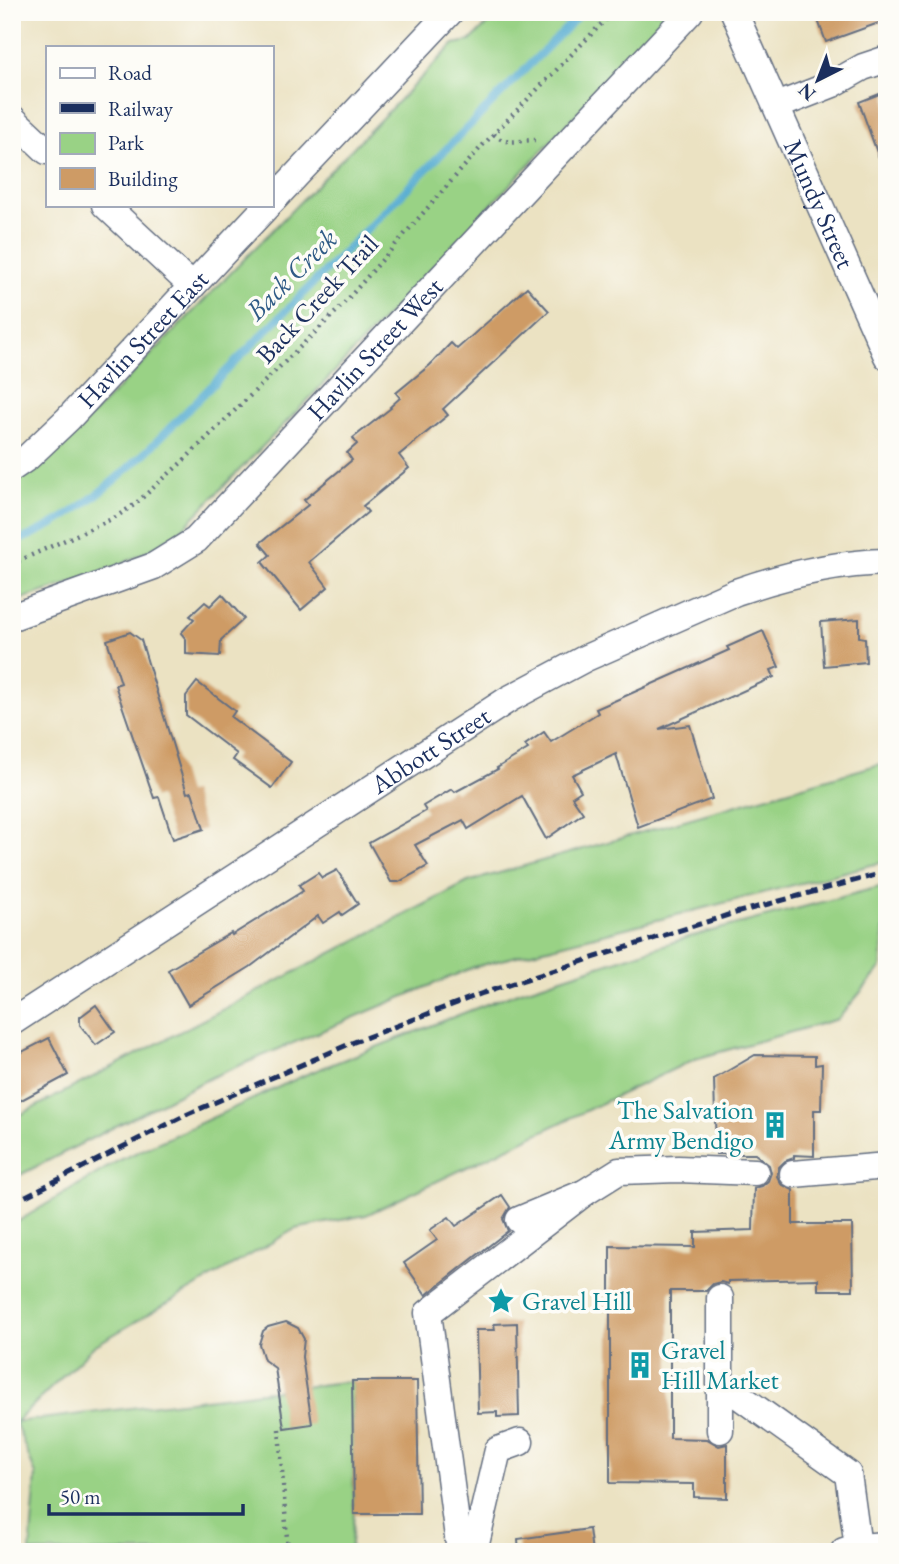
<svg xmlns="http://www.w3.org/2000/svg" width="899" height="1564" viewBox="0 0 899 1564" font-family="'EB Garamond',serif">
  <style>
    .green { fill: #99d285; stroke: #5a8072; stroke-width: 2 }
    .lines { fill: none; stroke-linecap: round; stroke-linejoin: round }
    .stream { stroke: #54acd1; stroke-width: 8 }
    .building { fill: #ce9b65 }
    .minor-casing { stroke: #646e81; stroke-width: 29 }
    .path { stroke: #646e81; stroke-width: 4.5; stroke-dasharray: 2 5; stroke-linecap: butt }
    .minor { stroke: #fff; stroke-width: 26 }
    .rail { stroke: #1b2f5e; stroke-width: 5; stroke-dasharray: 10 5; stroke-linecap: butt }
    .labels { text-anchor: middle; stroke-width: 7; stroke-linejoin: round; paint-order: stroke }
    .street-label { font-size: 26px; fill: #1b2f5e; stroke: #fdfcf7 }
    .culture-label { font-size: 26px; fill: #0d838f; stroke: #fdfcf7; text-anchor: start }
    .water-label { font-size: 28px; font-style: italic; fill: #2f5b86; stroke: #fdfcf7 }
  </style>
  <rect width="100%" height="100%" fill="#fdfcf7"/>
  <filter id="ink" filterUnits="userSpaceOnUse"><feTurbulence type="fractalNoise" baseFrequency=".0143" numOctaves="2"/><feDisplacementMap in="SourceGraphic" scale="14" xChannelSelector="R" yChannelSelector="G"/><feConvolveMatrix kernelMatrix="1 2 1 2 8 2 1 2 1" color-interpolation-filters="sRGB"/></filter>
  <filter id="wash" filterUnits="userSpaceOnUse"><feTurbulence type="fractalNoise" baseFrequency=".00686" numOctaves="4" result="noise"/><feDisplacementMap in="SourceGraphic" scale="28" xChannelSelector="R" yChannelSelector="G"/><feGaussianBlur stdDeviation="1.57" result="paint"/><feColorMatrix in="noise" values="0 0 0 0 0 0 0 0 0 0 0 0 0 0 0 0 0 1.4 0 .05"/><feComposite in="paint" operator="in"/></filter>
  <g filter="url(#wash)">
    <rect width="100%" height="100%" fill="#ebe2c2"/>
    <g class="green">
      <path d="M500,12H672L306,402L183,528C135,566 70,583 12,602V484L35,469L65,443L454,44L470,41Z"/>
      <polygon points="887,762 887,861 474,967 212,1077 12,1179 12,1119 468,882"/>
      <polygon points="887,885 881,968 838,1019 695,1059 366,1215 295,1229 94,1346 16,1422 352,1381 354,1514 350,1552 30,1552 36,1475 16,1424 12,1426 12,1225 118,1161 307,1074 515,993 689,937"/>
    </g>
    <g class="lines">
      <path class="stream" d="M12,543C65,524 106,489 147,451L582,12"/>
    </g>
    <g id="blocks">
      <g class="building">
        <polygon points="815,12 887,12 887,20 826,42"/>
        <polygon points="887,91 887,171 884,172 859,102"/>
        <polygon points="527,287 549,311 443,409 448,415 399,455 409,468 363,506 368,512 309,562 328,587 301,610 262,562 270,555 260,543 308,505 304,500 352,460 347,453 357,444 353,438 391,408 390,407 400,398 396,393 430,365 451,343 457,349"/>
        <polygon points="222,594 244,619 221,640 220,656 186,654 186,639 181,633 194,619 190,616 205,602 210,606"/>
        <polygon points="859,619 859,637 865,638 866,662 824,666 821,622"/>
        <polygon points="763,631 779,667 771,670 774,677 659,729 690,725 712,799 638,827 616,754 572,775 581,791 572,797 583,813 546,839 522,796 468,829 463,820 415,845 428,866 399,882 391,882 369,843 426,811 423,806 452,789 455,792 498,769 497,768 528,749 525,745 544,732 551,742 598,713 596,709 729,650 727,647"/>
        <polygon points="130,632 141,640 187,793 192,792 204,829 173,839 159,797 154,798 115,685 121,683 107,640"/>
        <polygon points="197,682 235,711 231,717 291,762 272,788 233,760 237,754 186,715 186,696"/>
        <polygon points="337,870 358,904 342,915 340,912 323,923 318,916 250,967 188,1005 168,970 231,933 232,935 303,891 299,885 318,873 322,878"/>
        <polygon points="96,1005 115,1032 96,1045 80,1025 80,1017"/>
        <polygon points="49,1038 68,1075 12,1105 12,1057"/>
        <polygon points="755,1055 815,1056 815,1065 822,1064 821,1110 814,1110 814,1156 794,1155 794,1158 785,1161 779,1167 777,1176 781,1184 793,1190 793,1224 852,1224 853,1290 818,1290 818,1279 728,1281 728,1284 721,1282 713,1284 706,1291 670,1291 670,1438 707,1439 719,1446 727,1444 727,1498 694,1497 694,1484 610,1483 610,1246 695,1247 695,1232 753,1230 754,1188 762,1186 768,1181 771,1173 769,1165 755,1154 716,1154 714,1079"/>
        <polygon points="502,1195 510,1207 503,1219 508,1231 426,1295 404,1263 437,1240 430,1230 449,1217 456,1226"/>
        <polygon points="286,1322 298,1328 304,1339 302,1357 312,1424 284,1428 275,1368 264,1360 259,1344 263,1331 268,1327"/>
        <polygon points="517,1323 519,1416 497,1417 497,1412 478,1413 476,1330 495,1330 494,1324"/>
        <polygon points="352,1381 417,1381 419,1514 354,1514"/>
        <polygon points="589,1529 592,1552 519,1552 518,1539"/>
      </g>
    </g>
  </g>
  <g filter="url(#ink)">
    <use href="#blocks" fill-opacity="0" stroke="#646e81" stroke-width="2"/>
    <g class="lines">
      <defs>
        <g id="minor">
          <path id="s1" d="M734,12L887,356"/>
          <polyline points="777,106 833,84 863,67 887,59"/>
          <polyline points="12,118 47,151"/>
          <polyline points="271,202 450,12"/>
          <polyline points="105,205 192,286"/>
          <path id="s2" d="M12,468L28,457L68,419L268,205"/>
          <path id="s3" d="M12,617L154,566L196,540L690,12"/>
          <path id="s4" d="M12,1022L509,699L586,658L736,592C785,575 835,563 887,562"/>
          <polyline points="793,1174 887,1166"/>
          <polyline points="519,1220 584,1193 619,1171 678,1169 755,1172"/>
          <polyline points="721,1383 848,1474 858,1547"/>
          <polyline points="720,1430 720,1298"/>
          <polyline points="844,1551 858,1547 887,1545"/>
          <polyline points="460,1552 428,1313 584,1193"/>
          <polyline points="474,1552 498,1450 520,1442"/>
        </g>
      </defs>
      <use href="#minor" class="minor-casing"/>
      <g class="path">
        <path d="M494,134C505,146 520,140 535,140"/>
        <polyline points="12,564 114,518 134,505 181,463 339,309 482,146 613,12"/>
        <polyline points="279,1429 288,1552"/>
      </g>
      <use href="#minor" class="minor"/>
      <polyline class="rail" points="12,1203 188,1114 354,1042 483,993 728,915 887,872"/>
    </g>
  </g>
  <defs>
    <symbol id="building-bare" viewBox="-9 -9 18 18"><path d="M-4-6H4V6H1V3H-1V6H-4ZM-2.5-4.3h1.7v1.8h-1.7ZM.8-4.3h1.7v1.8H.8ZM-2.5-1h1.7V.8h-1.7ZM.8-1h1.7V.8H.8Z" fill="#0f9aa8" stroke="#fdfcf7" stroke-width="2.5" paint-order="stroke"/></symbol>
    <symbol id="sight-bare" viewBox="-9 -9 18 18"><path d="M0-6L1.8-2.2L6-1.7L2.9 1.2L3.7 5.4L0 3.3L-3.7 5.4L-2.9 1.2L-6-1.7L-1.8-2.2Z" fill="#0f9aa8" stroke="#fdfcf7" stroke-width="2.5" paint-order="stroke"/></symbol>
  </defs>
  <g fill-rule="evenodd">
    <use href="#building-bare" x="756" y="1106" width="38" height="38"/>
    <use href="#sight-bare" x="482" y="1282" width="38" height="38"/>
    <use href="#building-bare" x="621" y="1346" width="38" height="38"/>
  </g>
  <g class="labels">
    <g class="street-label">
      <text dy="9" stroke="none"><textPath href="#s1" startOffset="210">Mundy Street</textPath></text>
      <text transform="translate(317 299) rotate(-47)" y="9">Back Creek Trail</text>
      <text dy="9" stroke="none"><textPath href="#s2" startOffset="184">Havlin Street East</textPath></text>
      <text dy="9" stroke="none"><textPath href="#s3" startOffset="462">Havlin Street West</textPath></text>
      <text dy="9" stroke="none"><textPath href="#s4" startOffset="499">Abbott Street</textPath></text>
    </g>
    <g class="culture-label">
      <text x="754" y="1119" text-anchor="end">The Salvation<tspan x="754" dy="30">Army Bendigo</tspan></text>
      <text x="522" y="1310">Gravel Hill</text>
      <text x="661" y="1359">Gravel<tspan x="661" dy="30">Hill Market</tspan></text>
    </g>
    <g class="water-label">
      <text transform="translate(291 274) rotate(-45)" y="10">Back Creek</text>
    </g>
  </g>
  <rect width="899" height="1564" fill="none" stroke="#fdfcf7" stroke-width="42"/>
  <rect x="46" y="46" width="228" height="161" fill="#fdfcf7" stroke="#a3aaba" stroke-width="2"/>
  <rect x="60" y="68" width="35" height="10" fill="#ffffff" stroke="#a3aaba" stroke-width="2"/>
  <text x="108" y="80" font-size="21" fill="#1b2f5e">Road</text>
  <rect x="60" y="103" width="35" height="10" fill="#1b2f5e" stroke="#a3aaba" stroke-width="2"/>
  <text x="108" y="116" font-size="21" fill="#1b2f5e">Railway</text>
  <rect x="60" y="133" width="35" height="21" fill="#99d285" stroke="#a3aaba" stroke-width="2"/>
  <text x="108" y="150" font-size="21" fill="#1b2f5e">Park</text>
  <rect x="60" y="168" width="35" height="21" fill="#ce9b65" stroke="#a3aaba" stroke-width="2"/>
  <text x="108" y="186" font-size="21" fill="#1b2f5e">Building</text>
  <g transform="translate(818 80) rotate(222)" stroke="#fdfcf7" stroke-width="5" paint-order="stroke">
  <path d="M0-5L12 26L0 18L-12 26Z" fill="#1b2f5e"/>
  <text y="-10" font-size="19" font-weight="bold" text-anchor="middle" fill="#1b2f5e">N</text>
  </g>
  <path d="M49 1504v10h194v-10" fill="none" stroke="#1b2f5e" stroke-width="3.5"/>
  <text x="60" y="1504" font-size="21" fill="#1b2f5e" stroke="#fdfcf7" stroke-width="5" paint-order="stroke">50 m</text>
</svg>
